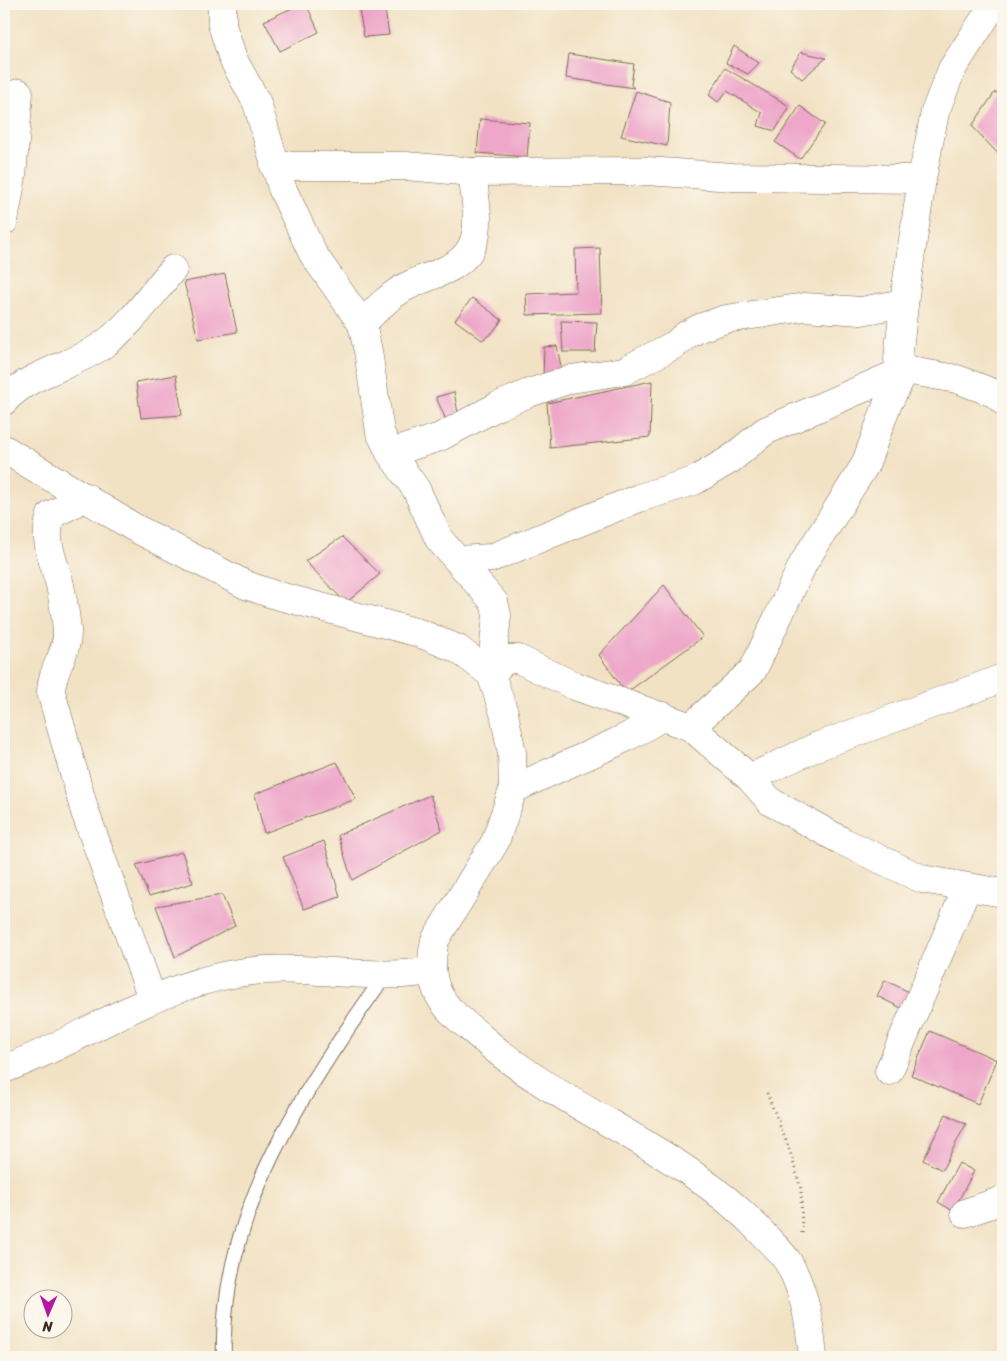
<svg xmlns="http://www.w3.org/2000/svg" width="1007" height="1361" viewBox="0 0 1007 1361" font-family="Sriracha,sans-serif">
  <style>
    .building { fill: #eea6c9 }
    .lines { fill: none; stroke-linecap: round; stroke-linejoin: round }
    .lane-casing { stroke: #7b6a58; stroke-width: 16 }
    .street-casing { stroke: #7b6a58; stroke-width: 29 }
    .path { stroke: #7b6a58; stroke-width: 3; stroke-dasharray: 1 4; stroke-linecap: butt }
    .lane { stroke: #fff; stroke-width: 14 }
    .street { stroke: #fff; stroke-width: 28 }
  </style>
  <rect width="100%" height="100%" fill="#fbf7ec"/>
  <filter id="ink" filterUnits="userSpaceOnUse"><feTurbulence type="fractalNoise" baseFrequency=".02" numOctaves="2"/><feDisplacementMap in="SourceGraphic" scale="10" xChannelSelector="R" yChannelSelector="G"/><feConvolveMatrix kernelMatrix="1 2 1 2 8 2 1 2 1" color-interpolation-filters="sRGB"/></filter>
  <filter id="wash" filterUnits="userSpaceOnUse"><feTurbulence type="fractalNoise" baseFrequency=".0096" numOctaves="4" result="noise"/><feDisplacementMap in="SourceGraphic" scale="20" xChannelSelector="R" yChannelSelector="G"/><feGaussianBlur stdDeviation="1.12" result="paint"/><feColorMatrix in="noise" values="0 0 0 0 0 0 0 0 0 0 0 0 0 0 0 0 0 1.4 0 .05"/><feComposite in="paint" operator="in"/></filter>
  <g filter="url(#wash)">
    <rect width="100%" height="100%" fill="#f2e2c4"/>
    <g id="blocks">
      <g class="building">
        <polygon points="301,4 306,4 319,32 280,51 264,21"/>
        <polygon points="358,4 384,4 389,35 364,37"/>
        <polygon points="777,4 791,4 788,10"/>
        <polygon points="734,46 759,63 748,74 726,63"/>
        <polygon points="801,52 826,58 802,79 790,69"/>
        <polygon points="569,54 634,64 631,85 634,88 566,78"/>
        <polygon points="725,68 786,104 789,108 775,131 758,126 762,113 727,91 718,102 709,95"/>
        <polygon points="636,91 670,102 667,146 621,136"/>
        <polygon points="995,92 1003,97 1003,159 972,126"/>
        <polygon points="800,106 825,124 800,159 775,142"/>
        <polygon points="480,119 530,123 527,157 477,153"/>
        <polygon points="600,248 602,313 527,315 526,294 576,292 575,249"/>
        <polygon points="225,274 237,332 198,339 184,282"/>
        <polygon points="472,298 502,320 492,333 482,340 455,320"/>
        <polygon points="561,321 597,322 595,352 563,352"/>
        <polygon points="557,346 562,372 543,379 544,347"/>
        <polygon points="176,375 182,415 141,418 136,382"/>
        <polygon points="652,381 650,437 550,448 547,403"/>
        <polygon points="454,392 458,413 446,420 436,397"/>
        <polygon points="342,537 380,574 346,603 305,561"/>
        <polygon points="664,585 703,637 626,693 599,655"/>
        <polygon points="337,762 356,799 264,833 255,794"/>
        <polygon points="430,795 442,830 352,880 338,835"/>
        <polygon points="324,841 340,897 304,909 283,857"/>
        <polygon points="182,852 193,883 149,896 136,865"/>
        <polygon points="222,895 235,926 175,957 156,906"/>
        <polygon points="885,980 913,994 905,1010 877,996"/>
        <polygon points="930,1031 997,1060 978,1104 911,1075"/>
        <polygon points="946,1114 966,1124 942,1170 923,1160"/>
        <polygon points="959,1163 974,1171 953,1211 938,1202"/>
      </g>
    </g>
  </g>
  <g filter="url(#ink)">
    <use href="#blocks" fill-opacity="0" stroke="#7b6a58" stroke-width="1"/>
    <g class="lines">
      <defs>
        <path id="lane" d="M224,1357C219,1212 305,1089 385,975"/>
        <g id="street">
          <polyline points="222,4 222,25 233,59 257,103 282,188 313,254 362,324 368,351 380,432 390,453 416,489 439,539 494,602 497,615 491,674"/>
          <polyline points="274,166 406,166 472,172 647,171 733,177 922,179"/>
          <polyline points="4,221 12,176 19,93"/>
          <path d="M362,324C375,311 387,298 402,289C426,274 464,272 474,241C481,221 474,193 472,172"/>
          <path d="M4,401C31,372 68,368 100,347C130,327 150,296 173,269"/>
          <path d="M4,449L135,528L246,585L272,594L419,633L458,649L491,674L504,713L512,753L513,790L495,842L435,940C431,959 430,977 439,995C448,1012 467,1025 482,1038C567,1113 685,1149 763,1234C771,1243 782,1252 788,1262C805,1290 810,1326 813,1357"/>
          <polyline points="390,453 440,437 498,406 529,393 571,379 624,371 676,344 686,335 702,327 726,319 805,307 861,311 904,303"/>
          <path d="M86,497L51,515C42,541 54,560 60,585C63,600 66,616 67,631C68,654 51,670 51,692L85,812L152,998"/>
          <polyline points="458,560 491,558 639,498 694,481 731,459 765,431 905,370 957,379 996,394 1003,401"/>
          <polyline points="491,674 506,659 518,659 575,686 691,727 750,778 771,802 844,842 922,879 1003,893"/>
          <polyline points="691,727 753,670 804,562 865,465 887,405 905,370 898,359 906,287 922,179 935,112 952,69 994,4"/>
          <polyline points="750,778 816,747 1003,678"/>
          <path d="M513,790C563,764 616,747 663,716"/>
          <path d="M4,1069C84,1040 151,987 238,973C301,962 366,982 431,971"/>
          <polyline points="889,1071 967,888"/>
          <polyline points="965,1213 1003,1200"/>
        </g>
      </defs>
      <use href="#lane" class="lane-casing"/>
      <use href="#street" class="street-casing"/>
      <polyline class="path" points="767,1093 790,1151 801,1189 802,1235"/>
      <use href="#lane" class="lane"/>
      <use href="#street" class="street"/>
    </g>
  </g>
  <rect width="1007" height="1361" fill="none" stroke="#fbf7ec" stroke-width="20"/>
  <g transform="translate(48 1314) rotate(182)"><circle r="24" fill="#fbf7ec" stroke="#aea59a"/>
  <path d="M0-4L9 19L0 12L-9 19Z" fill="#b5179e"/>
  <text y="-8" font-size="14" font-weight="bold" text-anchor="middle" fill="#3b2a1e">N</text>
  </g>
</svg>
